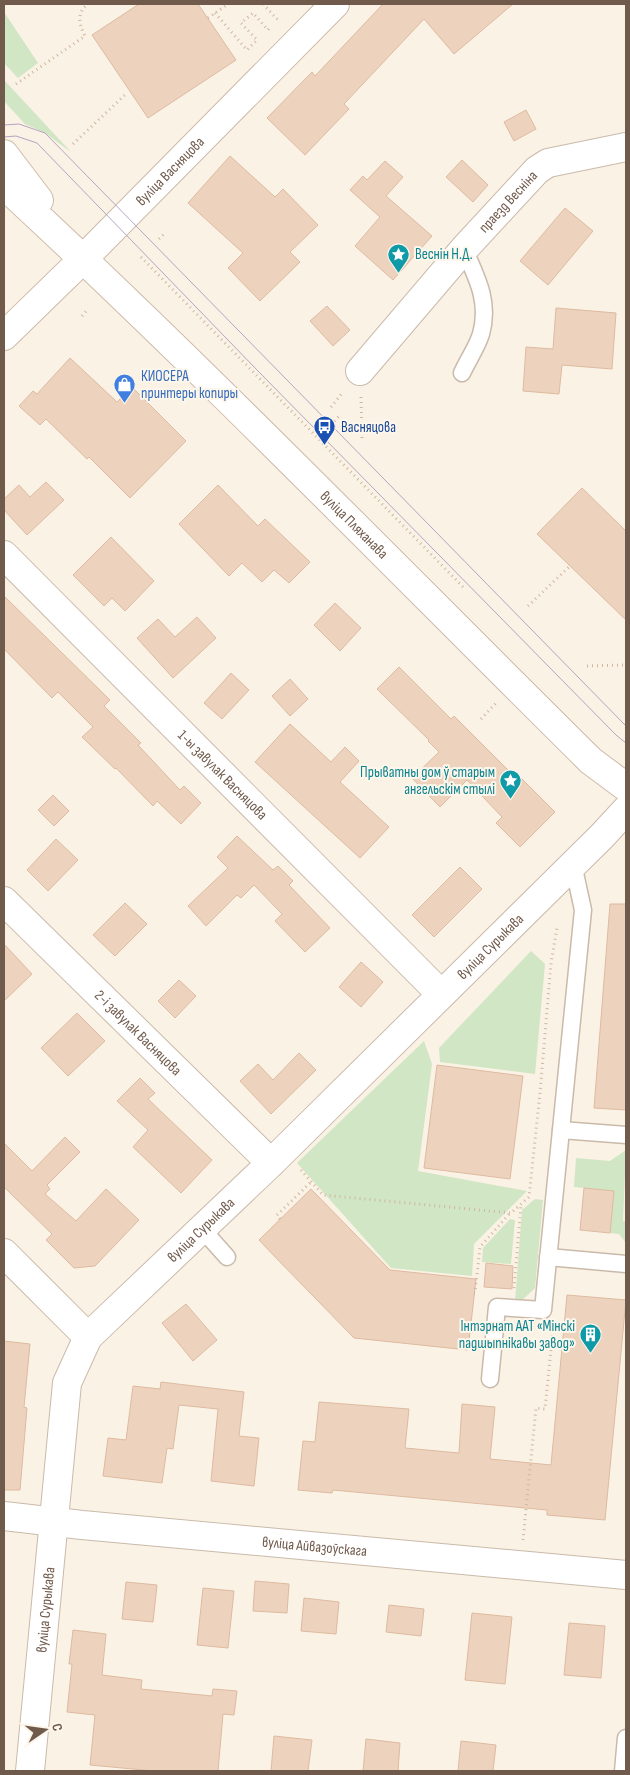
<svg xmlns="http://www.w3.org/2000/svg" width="630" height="1775" viewBox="0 0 630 1775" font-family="'Sofia Sans Condensed',sans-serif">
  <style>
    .green { fill: #d0e6c4 }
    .building { fill: #edd3be; stroke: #debaa0 }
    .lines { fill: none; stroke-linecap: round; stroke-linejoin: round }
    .lane-casing { stroke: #cabaab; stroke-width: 19 }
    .street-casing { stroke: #cabaab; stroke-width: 30 }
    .secondary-casing { stroke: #cdbbaa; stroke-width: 30 }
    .path { stroke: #d1b6a2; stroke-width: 3; stroke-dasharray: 1 4; stroke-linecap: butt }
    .lane { stroke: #fff; stroke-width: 16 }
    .street { stroke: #fff; stroke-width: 28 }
    .secondary { stroke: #fff; stroke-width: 28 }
    .tram { stroke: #b5a4c2; stroke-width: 1 }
    .labels { text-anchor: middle; stroke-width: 4; stroke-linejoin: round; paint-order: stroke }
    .street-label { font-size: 15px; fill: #705a4c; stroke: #fdf6ea }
    .culture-label { font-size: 15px; fill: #0d838f; stroke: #fdf6ea; text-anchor: end }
    .shop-label { font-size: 15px; fill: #366cbe; stroke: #fdf6ea; text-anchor: start }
    .transit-label { font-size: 15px; fill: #164399; stroke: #fdf6ea; text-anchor: start }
  </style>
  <rect width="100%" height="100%" fill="#faf2e4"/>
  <g class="green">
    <polygon points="4,12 38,63 18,78 4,63"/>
    <polygon points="4,80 71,152 45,133 25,124 4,101"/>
    <polygon points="531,951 545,964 535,1074 440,1062 439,1048"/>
    <polygon points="424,1041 432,1064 418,1171 527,1191 474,1244 472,1276 391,1268 297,1163"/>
    <polygon points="626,1150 623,1221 626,1221 626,1243 619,1234 610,1233 614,1191 574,1187 576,1158 610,1161"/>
    <polygon points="535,1199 543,1200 535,1288 520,1302 515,1302 522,1210"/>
    <polygon points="510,1219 515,1220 511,1264 482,1262 483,1248"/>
  </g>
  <g class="building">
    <polygon points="139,4 198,4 236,60 148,118 92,35"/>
    <polygon points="383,4 513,4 454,54 424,19 344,104 349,109 305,155 267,118 312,72 315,76"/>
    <polygon points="526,110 536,129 514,141 504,122"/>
    <polygon points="230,156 275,197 283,189 318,225 290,252 300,262 260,301 228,268 243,253 188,203"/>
    <polygon points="462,160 488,185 473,202 446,177"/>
    <polygon points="385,161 403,177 386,196 432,236 393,280 355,246 380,217 350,190 363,176 367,180"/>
    <polygon points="565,208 593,231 548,285 520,261"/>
    <polygon points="327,306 350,330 333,346 310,321"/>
    <polygon points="556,308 616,313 612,369 562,365 559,394 523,391 526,347 553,349"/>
    <polygon points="70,358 117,402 132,387 186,441 130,498 89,457 87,459 46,419 40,425 19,406 33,391 37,394"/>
    <polygon points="46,482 64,500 27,535 4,510 4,499 19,485 30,497"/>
    <polygon points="218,485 258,526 265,519 310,562 289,583 274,570 262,582 242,563 229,576 179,524"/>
    <polygon points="582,488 626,531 626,620 537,534"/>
    <polygon points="111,537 154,581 125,611 112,598 104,606 73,575"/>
    <polygon points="4,596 110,700 104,706 141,743 138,745 180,790 184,786 201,803 181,824 157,801 153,806 116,768 115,769 82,737 93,727 58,692 52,698 4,649"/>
    <polygon points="335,603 361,628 340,651 314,625"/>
    <polygon points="197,617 216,638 173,678 137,638 158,619 175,637"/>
    <polygon points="399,667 451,719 454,716 514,776 516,773 555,812 520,847 496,823 502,817 467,780 440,807 412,778 439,752 428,741 429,740 377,689"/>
    <polygon points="231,673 249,690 222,719 204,703"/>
    <polygon points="290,679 308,699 290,716 272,696"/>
    <polygon points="290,724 331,762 345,747 359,761 340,782 389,827 360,858 255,762"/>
    <polygon points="53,795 69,811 54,826 38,810"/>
    <polygon points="237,836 273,870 278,866 293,881 289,885 330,928 305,952 275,921 282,914 254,885 241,898 237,895 206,926 188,906 228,868 217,857"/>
    <polygon points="56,839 78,860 48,891 27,870"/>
    <polygon points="460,867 482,889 434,937 412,915"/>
    <polygon points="125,903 147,924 115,956 93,935"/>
    <polygon points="610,904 626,904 626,1110 594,1108"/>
    <polygon points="4,944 32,974 4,1001"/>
    <polygon points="361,962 383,982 361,1007 339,987"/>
    <polygon points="179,980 196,996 175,1018 158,1001"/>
    <polygon points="77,1013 105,1041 68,1076 41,1048"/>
    <polygon points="299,1053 316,1070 271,1114 240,1081 258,1064 273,1080"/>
    <polygon points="437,1065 523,1076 510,1179 424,1168"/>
    <polygon points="140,1078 155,1093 148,1099 212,1160 181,1193 133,1147 148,1130 117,1101"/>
    <polygon points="65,1137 80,1152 47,1185 50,1189 45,1194 76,1221 106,1189 139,1220 95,1266 74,1268 46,1240 52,1234 4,1187 4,1143 32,1171"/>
    <polygon points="584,1188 614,1191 610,1233 580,1230"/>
    <polygon points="311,1189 390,1270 476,1279 468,1350 354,1338 279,1261 259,1240"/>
    <polygon points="486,1263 513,1266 512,1289 484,1287"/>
    <polygon points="567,1295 626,1300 605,1520 547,1515 547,1510 333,1490 332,1493 298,1490 303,1441 315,1442 319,1402 409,1409 405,1448 459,1453 462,1404 495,1407 490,1459 551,1465"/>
    <polygon points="186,1304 217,1340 193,1361 162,1323"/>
    <polygon points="4,1341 30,1344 24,1407 27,1408 20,1490 4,1490"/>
    <polygon points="161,1382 244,1392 239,1436 259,1438 254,1486 211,1481 218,1409 179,1405 173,1449 167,1448 162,1483 103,1476 108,1438 126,1440 133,1386 160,1389"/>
    <polygon points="255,1581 289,1584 287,1613 253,1611"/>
    <polygon points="126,1582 157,1585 153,1622 122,1619"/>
    <polygon points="203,1588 234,1591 228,1648 197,1645"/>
    <polygon points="304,1598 339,1602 336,1634 301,1631"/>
    <polygon points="389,1605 424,1609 421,1636 386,1632"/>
    <polygon points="472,1613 512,1617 505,1684 465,1680"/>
    <polygon points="569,1623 605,1626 601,1678 564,1675"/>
    <polygon points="73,1630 106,1634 102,1675 142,1680 141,1689 212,1696 213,1689 237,1691 234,1715 223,1714 218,1771 154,1771 90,1765 95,1715 67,1712 72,1664 69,1664"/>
    <polygon points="274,1736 312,1740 308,1771 271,1771"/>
    <polygon points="366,1739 400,1743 398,1771 363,1771"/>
    <polygon points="461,1741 496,1745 493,1771 458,1771"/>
  </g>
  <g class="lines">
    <defs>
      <g id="lane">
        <path d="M462,373C468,360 477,347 481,334C490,302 477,278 464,249"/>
        <polyline points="561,1130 626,1135"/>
        <polyline points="202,1229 227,1257"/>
        <polyline points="548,1257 626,1264"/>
        <polyline points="490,1379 497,1307 543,1310 583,910 573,864"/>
        <polyline points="623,1771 626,1738"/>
      </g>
      <g id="street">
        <path id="s1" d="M360,371L464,249L537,170L548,163L626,147"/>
        <path id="s2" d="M4,555L441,994"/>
        <path id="s3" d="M4,901L271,1163"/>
        <polyline points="4,1253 88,1337"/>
        <path id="s4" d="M4,1516L82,1525L626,1575"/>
        <path id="s5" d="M30,1771L67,1383L88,1337L271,1163L602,836L626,810"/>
      </g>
      <g id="secondary">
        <polyline points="4,154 39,200"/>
        <path id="s6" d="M4,185C205,371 396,568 591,761L626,787"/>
        <path id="s7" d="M4,336L83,259L335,4"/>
      </g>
    </defs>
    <use href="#lane" class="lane-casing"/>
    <use href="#street" class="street-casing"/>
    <use href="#secondary" class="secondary-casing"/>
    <g class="path">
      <polyline points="263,4 279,21"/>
      <polyline points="215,13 247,50 257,40 241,23 253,13 268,30 270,27"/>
      <polyline points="208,18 228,4"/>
      <path d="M16,84L85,36C79,24 76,13 88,4"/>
      <polyline points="73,144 127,93"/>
      <polyline points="159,239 164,234"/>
      <polyline points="141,257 464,588"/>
      <polyline points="82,316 88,309"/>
      <polyline points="361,397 362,439"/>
      <polyline points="331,407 343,392"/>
      <polyline points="331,425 339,416"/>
      <polyline points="528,606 570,566"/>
      <polyline points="587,666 626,665"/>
      <polyline points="481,719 496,703"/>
      <polyline points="301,1170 323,1195 511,1213 529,1197 540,1093 551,963 557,928"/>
      <polyline points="280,1219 277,1215 311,1182"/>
      <polyline points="514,1288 521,1205"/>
      <polyline points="474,1293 475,1293 480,1247 510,1213"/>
      <polyline points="523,1540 536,1408 545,1409 553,1329"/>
    </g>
    <use href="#lane" class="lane"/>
    <use href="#street" class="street"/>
    <use href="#secondary" class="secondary"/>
    <g class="tram">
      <polyline points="4,125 19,124 45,133 626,726"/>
      <polyline points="4,137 16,136 37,143 258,371 616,735 626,743"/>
    </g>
  </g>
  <defs>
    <symbol id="sight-pin" viewBox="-11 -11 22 30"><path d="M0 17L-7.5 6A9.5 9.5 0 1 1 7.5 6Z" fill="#0f9aa8" stroke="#fdf6ea"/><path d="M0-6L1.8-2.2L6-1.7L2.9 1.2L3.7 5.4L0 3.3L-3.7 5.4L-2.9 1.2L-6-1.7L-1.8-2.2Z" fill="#fff"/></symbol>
    <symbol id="shop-pin" viewBox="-11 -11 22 30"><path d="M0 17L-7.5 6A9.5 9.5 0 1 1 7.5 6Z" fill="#3f7fe0" stroke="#fdf6ea"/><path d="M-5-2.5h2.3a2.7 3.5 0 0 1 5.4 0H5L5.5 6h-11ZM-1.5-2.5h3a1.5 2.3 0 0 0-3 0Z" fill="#fff"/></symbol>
    <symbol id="bus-pin" viewBox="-11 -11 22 30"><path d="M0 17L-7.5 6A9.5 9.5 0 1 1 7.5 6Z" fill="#1a4fb4" stroke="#fdf6ea"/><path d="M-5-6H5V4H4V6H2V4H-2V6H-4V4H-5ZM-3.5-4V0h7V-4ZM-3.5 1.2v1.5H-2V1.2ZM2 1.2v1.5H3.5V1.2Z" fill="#fff"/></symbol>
    <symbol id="building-pin" viewBox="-11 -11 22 30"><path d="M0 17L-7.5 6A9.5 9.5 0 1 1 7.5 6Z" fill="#0f9aa8" stroke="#fdf6ea"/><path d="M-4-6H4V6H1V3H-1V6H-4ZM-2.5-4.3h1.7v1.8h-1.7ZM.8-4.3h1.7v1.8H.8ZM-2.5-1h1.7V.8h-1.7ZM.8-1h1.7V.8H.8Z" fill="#fff"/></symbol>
  </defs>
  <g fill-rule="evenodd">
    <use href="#sight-pin" x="386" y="242" width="25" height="34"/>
    <use href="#shop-pin" x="112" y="372" width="25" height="34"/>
    <use href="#bus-pin" x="312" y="414" width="25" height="34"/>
    <use href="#sight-pin" x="498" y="768" width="25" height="34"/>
    <use href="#building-pin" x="578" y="1322" width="25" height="34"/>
  </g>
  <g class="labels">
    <g class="street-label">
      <text dy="5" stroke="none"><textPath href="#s7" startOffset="234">вуліца Васняцова</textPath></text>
      <text dy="5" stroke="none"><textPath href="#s1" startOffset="225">праезд Весніна</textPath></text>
      <text dy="5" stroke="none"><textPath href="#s6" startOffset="488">вуліца Пляханава</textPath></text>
      <text dy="5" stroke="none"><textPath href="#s2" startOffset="310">1-ы завулак Васняцова</textPath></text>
      <text dy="5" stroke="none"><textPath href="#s5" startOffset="1001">вуліца Сурыкава</textPath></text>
      <text dy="5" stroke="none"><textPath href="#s3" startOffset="188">2-і завулак Васняцова</textPath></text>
      <text dy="5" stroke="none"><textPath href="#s5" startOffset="596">вуліца Сурыкава</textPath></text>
      <text dy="5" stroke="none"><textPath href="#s4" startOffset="312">вуліца Айвазоўскага</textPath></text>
      <text dy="5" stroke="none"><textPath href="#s5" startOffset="162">вуліца Сурыкава</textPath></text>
    </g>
    <g class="culture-label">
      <text x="415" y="259" text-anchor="start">Веснін Н.Д.</text>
      <text x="495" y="777">Прыватны дом ў старым<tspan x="495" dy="17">ангельскім стылі</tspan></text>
      <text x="575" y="1331">Інтэрнат ААТ «Мінскі<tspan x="575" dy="17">падшыпнікавы завод»</tspan></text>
    </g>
    <g class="shop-label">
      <text x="141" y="381">КИОСЕРА<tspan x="141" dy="17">принтеры копиры</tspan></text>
    </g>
    <g class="transit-label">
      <text x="341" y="432">Васняцова</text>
    </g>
  </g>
  <rect width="630" height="1775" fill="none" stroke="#705a4c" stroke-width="10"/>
  <g transform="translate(45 1730) rotate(77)" stroke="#fdf6ea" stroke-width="4" paint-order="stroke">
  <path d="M0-4L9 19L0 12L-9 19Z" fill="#705a4c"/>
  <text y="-8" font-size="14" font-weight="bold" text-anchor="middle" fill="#705a4c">С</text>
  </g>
</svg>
